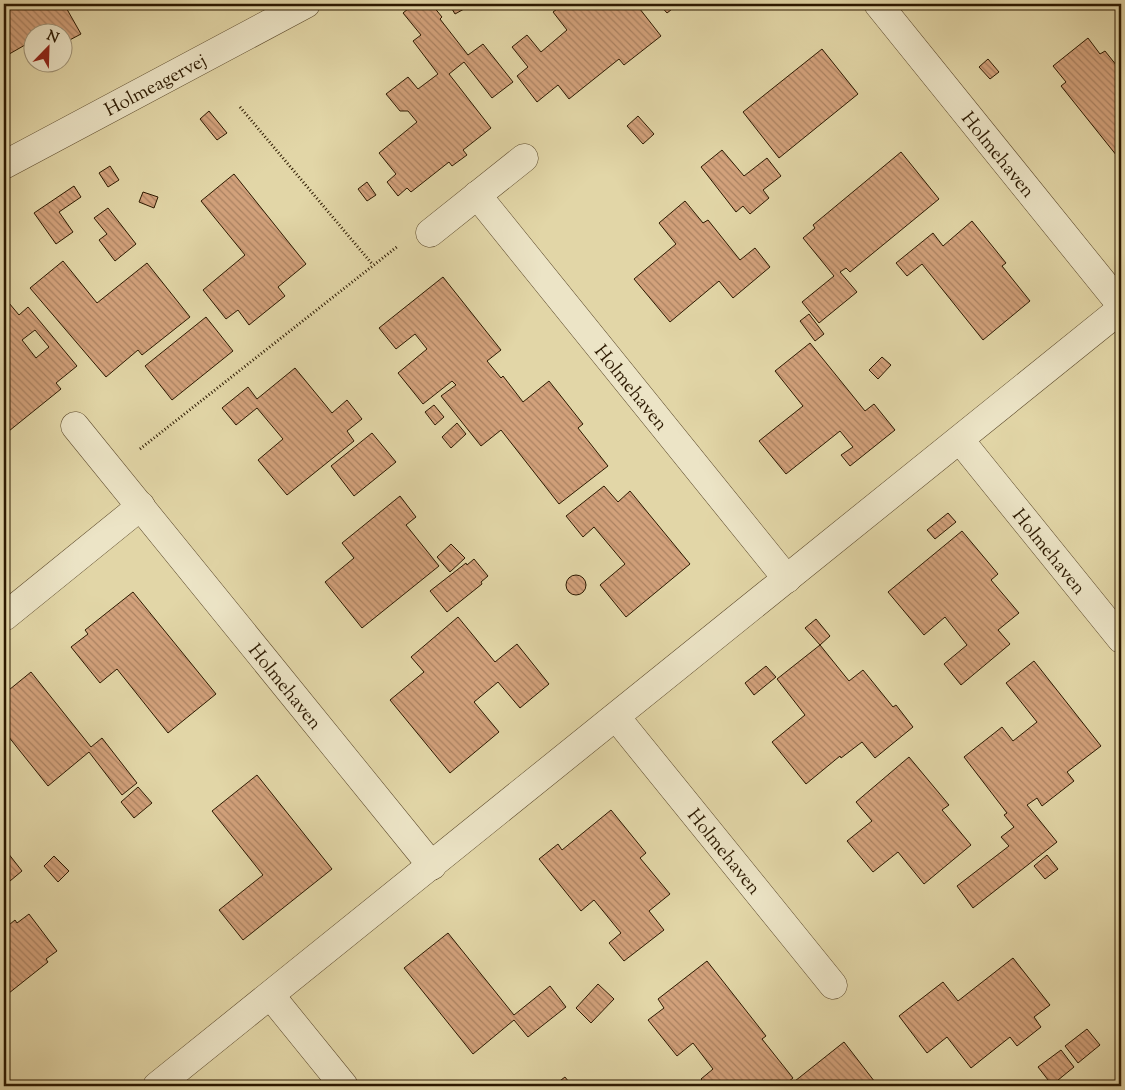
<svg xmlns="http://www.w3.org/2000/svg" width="1125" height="1090" viewBox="0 0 1125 1090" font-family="'Sorts Mill Goudy',serif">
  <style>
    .building { fill: url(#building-back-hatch); stroke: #2c1900; fill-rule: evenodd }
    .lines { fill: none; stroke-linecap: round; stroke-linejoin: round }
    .minor-casing { stroke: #5a482a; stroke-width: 29 }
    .path { stroke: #2c1900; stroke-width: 3; stroke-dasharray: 1 2.5; stroke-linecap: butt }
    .minor { stroke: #ece4c6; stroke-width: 28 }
    .labels { text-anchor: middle; stroke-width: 5; stroke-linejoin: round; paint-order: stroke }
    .street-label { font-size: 19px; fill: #2c1900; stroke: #ece4c6 }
  </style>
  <defs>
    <pattern id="building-back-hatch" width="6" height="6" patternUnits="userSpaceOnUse" patternTransform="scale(1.25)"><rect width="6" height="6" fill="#d2a17b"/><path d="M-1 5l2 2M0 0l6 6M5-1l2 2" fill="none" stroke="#ab8262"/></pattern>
  </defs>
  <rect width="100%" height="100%" fill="#e2d6a7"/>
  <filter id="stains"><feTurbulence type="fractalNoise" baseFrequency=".004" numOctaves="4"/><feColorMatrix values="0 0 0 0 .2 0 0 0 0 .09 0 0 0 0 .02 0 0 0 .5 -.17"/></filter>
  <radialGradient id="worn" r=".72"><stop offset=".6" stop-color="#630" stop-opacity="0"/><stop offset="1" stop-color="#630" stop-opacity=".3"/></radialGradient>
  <g class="building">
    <polygon points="4,4 64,4 81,34 62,44 62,32 50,31 32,32 32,41 4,57"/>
    <polygon points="414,4 426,4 429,8 433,6 442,17 440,19 468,55 483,44 513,82 492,98 464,62 449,74 491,128 463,150 467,155 452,166 449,162 411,192 407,188 398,196 387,182 396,174 379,153 417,122 408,111 400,111 386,94 408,77 418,89 438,74 413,41 421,35 403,13"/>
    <polygon points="449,4 473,4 455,14"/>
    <polygon points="564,4 636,4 661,36 624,65 619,59 569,99 558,85 537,102 517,76 528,67 512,47 527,35 541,52 567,30 553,12"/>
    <polygon points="659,4 674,4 676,6 667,13"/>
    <polygon points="1088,38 1100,54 1105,51 1121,71 1121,161 1061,86 1066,82 1053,66"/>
    <polygon points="822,49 858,94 779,158 743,112"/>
    <polygon points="988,59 999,72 990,79 979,67"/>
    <polygon points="209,111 227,133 217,140 200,119"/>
    <polygon points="638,116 654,134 643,144 627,126"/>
    <polygon points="722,150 744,176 767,158 781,176 763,190 769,198 750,214 743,206 736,212 701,167"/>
    <polygon points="901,152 939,199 850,272 846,268 840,272 857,292 819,323 802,302 834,276 803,238 815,228 813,225"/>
    <polygon points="110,166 119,180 108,187 99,173"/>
    <polygon points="234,174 306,264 278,287 285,296 249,325 238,310 226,319 203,290 245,255 201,201"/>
    <polygon points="367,182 376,195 367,201 358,189"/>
    <polygon points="74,186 81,197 59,212 73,232 56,244 34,213"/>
    <polygon points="143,192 158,197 154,208 139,202"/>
    <polygon points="685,201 703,223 708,220 740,260 755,248 770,267 733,298 719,281 670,322 634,279 676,244 659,223"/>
    <polygon points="108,208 136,244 115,261 99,240 107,234 94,218"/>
    <polygon points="972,221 1006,263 1002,266 1030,301 983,340 922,264 907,276 896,263 933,233 943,246"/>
    <polygon points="63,261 97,303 147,263 190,317 142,355 138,350 106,377 30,288"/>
    <polygon points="443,277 501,350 487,361 501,378 503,376 523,402 549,381 583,424 578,428 608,466 559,504 501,430 481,446 441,396 456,385 452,381 423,404 398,373 427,349 415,334 396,349 379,328"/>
    <path d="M9,303L19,315L28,307L77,366L56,383L61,389L4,435V307ZM35,330L49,347L36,358L22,340Z"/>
    <polygon points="809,314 824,334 815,341 800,321"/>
    <polygon points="206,317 233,351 172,400 145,366"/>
    <polygon points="810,343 865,411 874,404 895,430 850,466 841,455 853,447 840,431 786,474 759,441 803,406 775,371"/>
    <polygon points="882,357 891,365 878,379 869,370"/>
    <polygon points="295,368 332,413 347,400 362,419 347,431 354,441 287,495 258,460 283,439 257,408 236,425 222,408 248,387 257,399"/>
    <polygon points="434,405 444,417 435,425 425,412"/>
    <polygon points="457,423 466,434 451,448 442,437"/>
    <polygon points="372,433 396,462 354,496 331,466"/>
    <polygon points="604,486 618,502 630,491 690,564 626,617 600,585 625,564 594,527 583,537 566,516"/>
    <polygon points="400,496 416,517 406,525 439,566 362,628 325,582 354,558 342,543"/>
    <polygon points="948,513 956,522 935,539 927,530"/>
    <polygon points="962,531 998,574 991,580 1019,613 998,630 1010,644 961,685 944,664 967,645 945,617 924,635 888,592"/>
    <polygon points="451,544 465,558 450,572 437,557"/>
    <polygon points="474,559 488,576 481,582 482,584 447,612 430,591 466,563 467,565"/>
    <circle cx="576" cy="585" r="10"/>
    <polygon points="133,592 216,694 168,733 117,669 100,683 71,647 88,634 85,630"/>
    <polygon points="458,617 495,662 517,644 549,684 520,708 498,682 474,702 499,732 450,773 390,700 424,672 411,657"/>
    <polygon points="816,619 830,636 820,645 805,628"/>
    <polygon points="820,645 849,681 863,670 893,707 896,705 913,727 875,758 862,742 841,758 840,756 806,784 772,742 805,715 777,679"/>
    <polygon points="1034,661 1101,746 1067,772 1074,781 1042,806 1037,798 1027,805 1057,842 973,908 957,886 1009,846 1001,837 1014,827 1004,815 1007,813 964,757 1002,727 1013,741 1037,722 1006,683"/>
    <polygon points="766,666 776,677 754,695 745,683"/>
    <polygon points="31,672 91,747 102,738 137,783 122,795 89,752 48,786 4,731 4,694"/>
    <polygon points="909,757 949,805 942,810 971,845 924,884 898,852 873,872 847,841 872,821 856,802"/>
    <polygon points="257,775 332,869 243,940 219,910 263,875 212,811"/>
    <polygon points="138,787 152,803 134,818 121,802"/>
    <polygon points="611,810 646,853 640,858 670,894 649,911 664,930 624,961 609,943 621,933 594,900 581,911 539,859 558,844 562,850"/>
    <polygon points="4,848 22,871 4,886"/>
    <polygon points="1047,855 1058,869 1045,879 1034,866"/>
    <polygon points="54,856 69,871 58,882 44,866"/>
    <polygon points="29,914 57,951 46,959 48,962 4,997 4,929 15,920 17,923"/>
    <polygon points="448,933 514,1015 550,986 566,1007 528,1037 514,1020 473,1054 404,968"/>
    <polygon points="1013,958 1050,1005 1034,1017 1041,1027 1017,1046 1010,1037 971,1068 947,1037 927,1053 899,1016 943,982 958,1001"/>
    <polygon points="707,961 766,1036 762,1039 793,1078 783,1086 707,1086 701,1079 713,1069 693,1043 677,1056 648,1020 664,1008 658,999"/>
    <polygon points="598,984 614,999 591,1023 576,1008"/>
    <polygon points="1087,1029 1100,1045 1078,1063 1065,1046"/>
    <polygon points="844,1042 878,1086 800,1086 795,1081"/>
    <polygon points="1061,1050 1074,1067 1052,1085 1038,1067"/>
    <polygon points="565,1077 572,1086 553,1086"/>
    <polygon points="609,1081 614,1086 602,1086"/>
  </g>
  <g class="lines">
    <defs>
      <g id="minor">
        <polyline points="878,4 1121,305"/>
        <polyline points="4,165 306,4"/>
        <polyline points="477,195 787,579"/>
        <polyline points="430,233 524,158"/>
        <polyline points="75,426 432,866"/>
        <polyline points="960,440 1121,639"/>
        <polyline points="4,617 141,506"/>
        <polyline points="616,717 833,985"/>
        <polyline points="271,996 344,1086"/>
        <polyline points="157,1086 1121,309"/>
      </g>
    </defs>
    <use href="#minor" class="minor-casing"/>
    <g class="path">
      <polyline points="240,107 373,265"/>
      <polyline points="140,449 398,246"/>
    </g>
    <use href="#minor" class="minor"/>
  </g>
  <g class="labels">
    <g class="street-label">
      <text transform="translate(155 84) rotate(-28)" y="7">Holmeagervej</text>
      <text transform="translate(999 154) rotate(51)" y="7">Holmehaven</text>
      <text transform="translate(632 387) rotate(51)" y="7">Holmehaven</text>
      <text transform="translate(1050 551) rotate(51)" y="7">Holmehaven</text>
      <text transform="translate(286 686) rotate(51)" y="7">Holmehaven</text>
      <text transform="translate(725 851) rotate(51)" y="7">Holmehaven</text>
    </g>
  </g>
  <rect width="1125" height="1090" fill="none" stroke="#e2d6a7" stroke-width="20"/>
  <rect x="5" y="5" width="1115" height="1080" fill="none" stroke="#2c1900" stroke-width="2.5"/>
  <rect x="10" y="10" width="1105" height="1070" fill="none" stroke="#2c1900"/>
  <g transform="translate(48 48) rotate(23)"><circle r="24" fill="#ece4c6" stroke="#9f9377"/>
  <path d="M0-4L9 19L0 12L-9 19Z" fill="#8f2418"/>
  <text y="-8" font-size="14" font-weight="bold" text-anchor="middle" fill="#2c1900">N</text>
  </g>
  <rect width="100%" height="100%" filter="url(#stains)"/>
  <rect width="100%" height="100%" fill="url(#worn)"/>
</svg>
